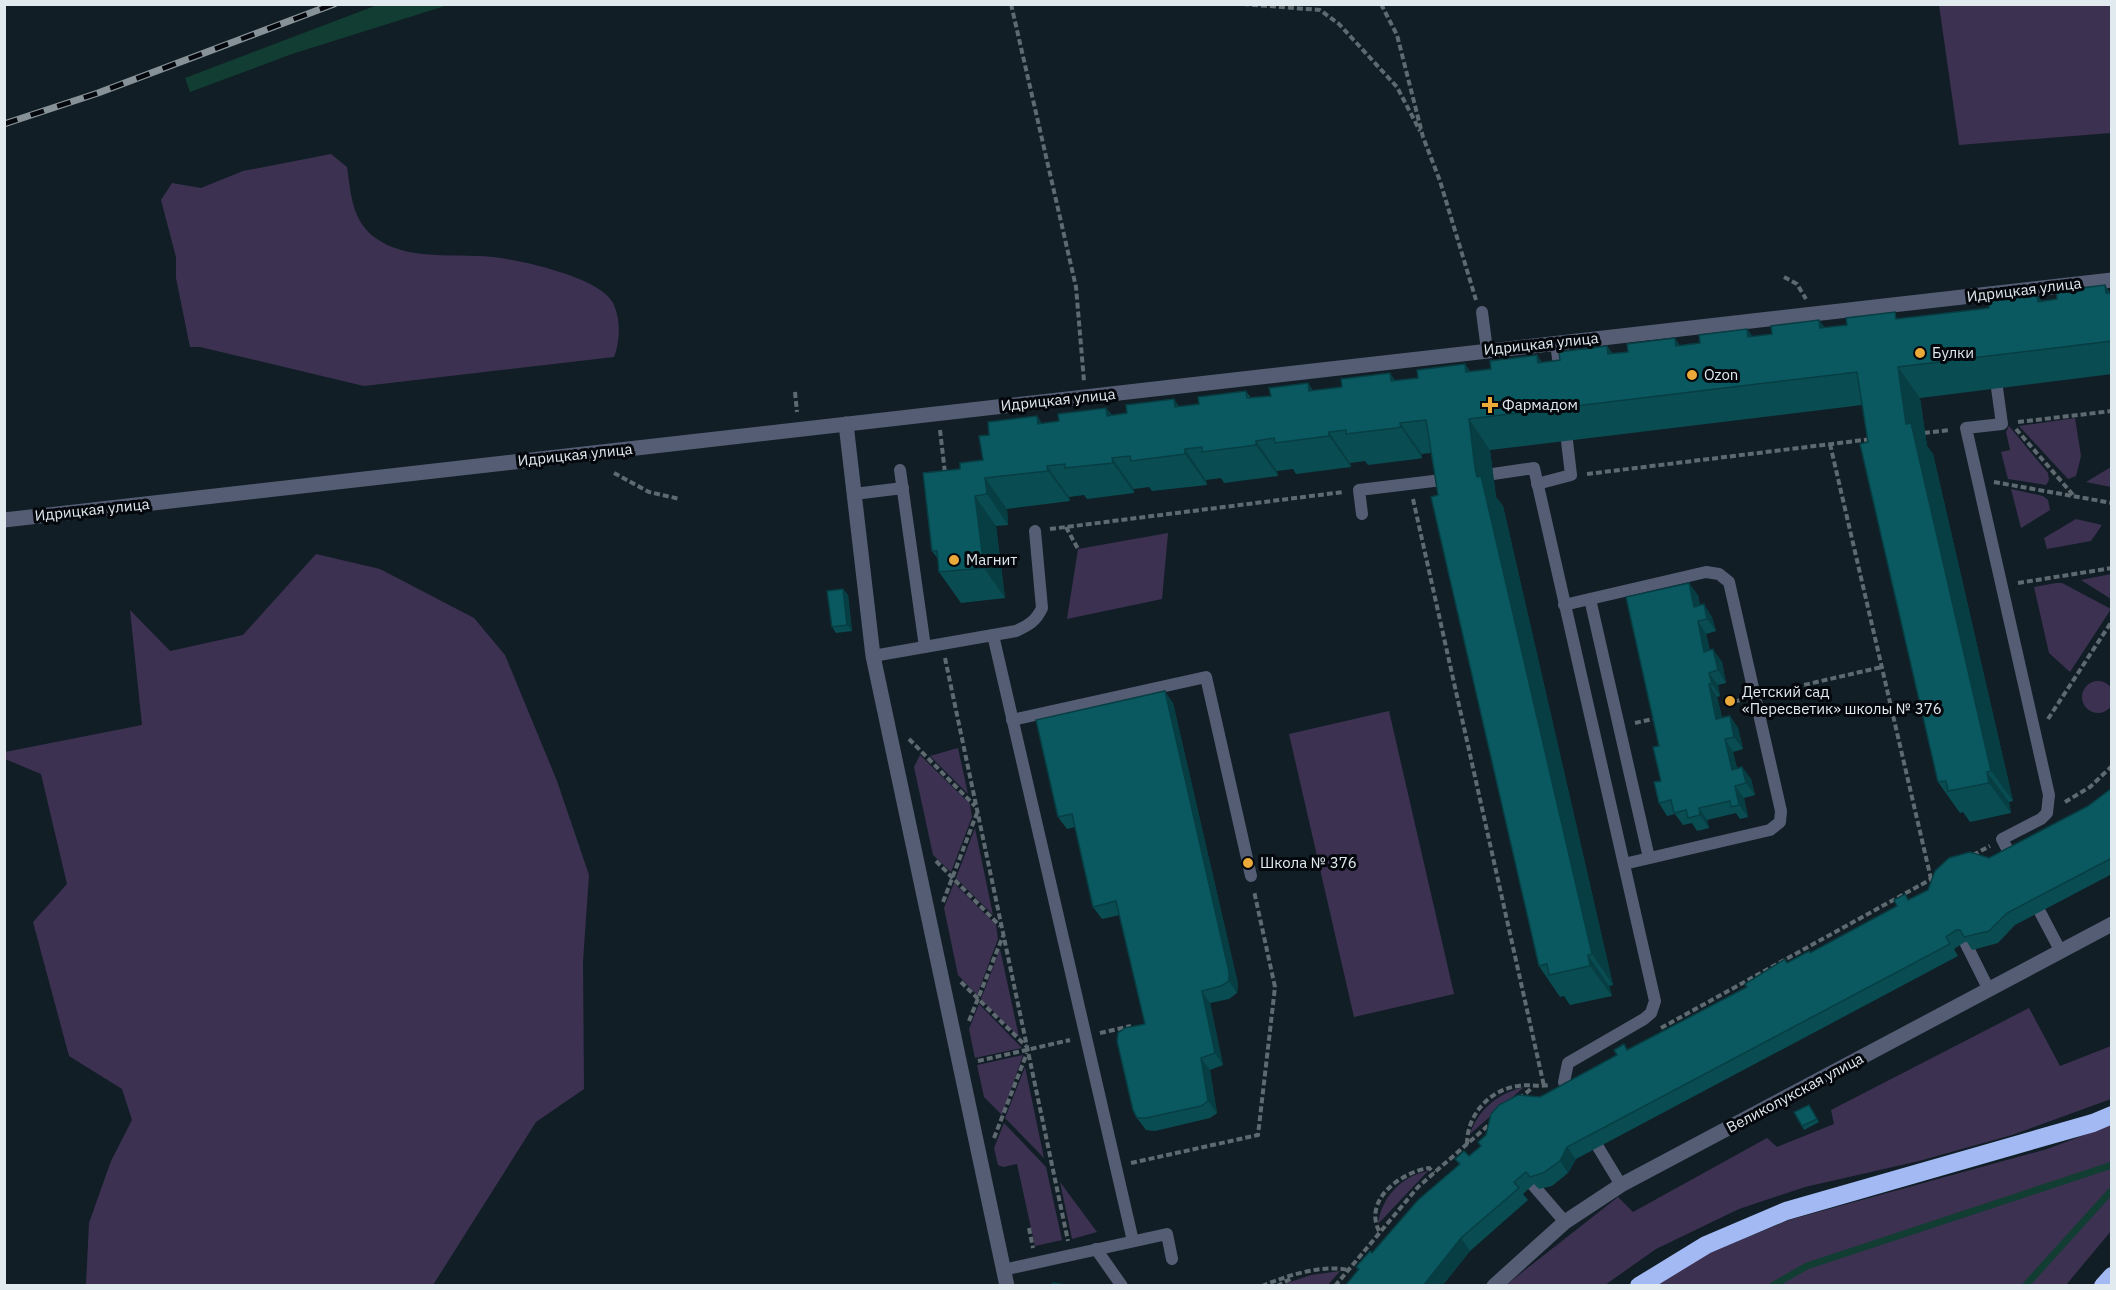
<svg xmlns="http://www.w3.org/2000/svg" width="2116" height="1290" viewBox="0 0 2116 1290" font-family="'IBM Plex Sans',sans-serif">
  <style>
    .green { fill: #3d3152 }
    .water { fill: #123d32 }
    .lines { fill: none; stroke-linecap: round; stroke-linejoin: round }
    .stream { stroke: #123d32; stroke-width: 7 }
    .path { stroke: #5e6970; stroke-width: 4; stroke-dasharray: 6 3; stroke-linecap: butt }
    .service { stroke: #545d74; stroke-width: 12 }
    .minor { stroke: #545d74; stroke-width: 15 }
    .motorway { stroke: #a3b9f3; stroke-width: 18 }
    .rail-casing { stroke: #879298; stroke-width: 7 }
    .rail { stroke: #04070b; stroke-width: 4.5; stroke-dasharray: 14; stroke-linecap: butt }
    .wall { fill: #094d53 }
    .shaded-wall { fill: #073e43 }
    .building { fill: #0a5960; stroke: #073e43; stroke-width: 1.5 }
    .poi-dot { fill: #eba939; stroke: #04070b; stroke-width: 2 }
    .labels { text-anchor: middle; stroke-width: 6; stroke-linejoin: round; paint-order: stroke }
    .street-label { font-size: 15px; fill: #e1eaef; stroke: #04070b }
    .poi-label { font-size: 15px; fill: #e1eaef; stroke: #04070b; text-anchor: start }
  </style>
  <rect width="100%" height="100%" fill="#111e26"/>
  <g class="green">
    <polygon points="1939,5 2111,5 2111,133 1959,145"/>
    <path d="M331,154L347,167C351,195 352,222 377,239C408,261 456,253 493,257C520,260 600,277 613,303C621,319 620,342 614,357L364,386L200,347H190L176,278V257L161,200L172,183L201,188L243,171Z"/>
    <polygon points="2075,418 2081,456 2076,476 2068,479 2019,426"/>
    <polygon points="2009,426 2048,473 2049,480 2046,485 2008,479 2001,452 2010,450 2006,432"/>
    <polygon points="2111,467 2111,487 2086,482"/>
    <polygon points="2011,489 2043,496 2048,500 2050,510 2021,528"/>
    <polygon points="2076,519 2102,525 2091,541 2047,549 2044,538"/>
    <polygon points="1168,533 1162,599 1067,619 1078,549"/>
    <polygon points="316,554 380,569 474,618 505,655 557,781 589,875 583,961 584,1089 536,1122 433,1285 86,1285 89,1223 111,1161 132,1120 122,1089 69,1056 33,922 67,884 41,774 5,759 5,752 142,725 130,610 170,651 243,635"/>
    <polygon points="2111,574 2111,599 2081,580"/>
    <polygon points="2056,583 2062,583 2111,609 2070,672 2049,653 2034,587"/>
    <circle cx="2098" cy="697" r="16"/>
    <polygon points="1389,711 1454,994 1354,1017 1289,734"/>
    <polygon points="958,748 968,794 930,756"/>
    <polygon points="920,755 970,804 972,817 951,872 933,855 914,767"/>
    <polygon points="975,828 993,915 956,878"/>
    <polygon points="954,883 996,925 998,939 977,995 958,975 944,908"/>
    <polygon points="1000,949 1019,1037 981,999"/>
    <polygon points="979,1004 1022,1048 975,1058 969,1029"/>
    <polygon points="2029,1008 2060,1066 2111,1046 2111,1099 2012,1135 1919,1161 1805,1187 1739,1209 1656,1249 1605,1285 1506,1285 1618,1197 1633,1212 1767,1138 1777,1147 1834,1124 1831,1110"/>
    <polygon points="1023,1055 1002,1115 984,1097 977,1065"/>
    <polygon points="1025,1067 1044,1158 1005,1118"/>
    <path d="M1524,1087L1470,1134C1478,1109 1499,1093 1524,1087Z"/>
    <polygon points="1004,1123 1046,1167 1062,1240 1035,1246 1017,1164 1003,1167 998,1165 994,1148"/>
    <polygon points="2111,1125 2111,1231 2066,1285 1653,1286 1709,1253 1789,1220 2047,1149"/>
    <path d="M1428,1171L1378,1224C1381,1198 1401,1176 1428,1171Z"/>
    <polygon points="1060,1182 1097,1232 1072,1239"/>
    <polygon points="1340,1271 1328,1285 1281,1285 1311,1275"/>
  </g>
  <polygon class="water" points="380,4 448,5 292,54 190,92 185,78"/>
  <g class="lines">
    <g class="stream">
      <polyline points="1772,1286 1807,1266 2112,1165"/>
      <polyline points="2025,1286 2112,1190"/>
    </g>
    <g class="path">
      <polyline points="1011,4 1076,287 1084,381"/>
      <polyline points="1243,4 1320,10 1339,24 1397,87 1420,131"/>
      <polyline points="1381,4 1397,35 1423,137 1440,181 1476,300"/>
      <polyline points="1784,277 1797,284 1806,299"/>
      <polyline points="795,392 797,412"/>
      <polyline points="2018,422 2112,411"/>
      <polyline points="2016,429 2074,496"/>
      <polyline points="940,430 945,473"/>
      <polyline points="1924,433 1950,430"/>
      <polyline points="1830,444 1931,879"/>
      <polyline points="614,473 649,492 680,499"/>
      <polyline points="1587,474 1872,439"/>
      <polyline points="1994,482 2112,503"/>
      <polyline points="1413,499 1544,1086"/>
      <polyline points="1066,527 1078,549"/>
      <polyline points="1050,529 1343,492"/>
      <polyline points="2018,583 2112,568"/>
      <polyline points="945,658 1068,1241"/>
      <polyline points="1769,693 1882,667"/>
      <polyline points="1727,703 1741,700"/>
      <polyline points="2048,719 2112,621"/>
      <polyline points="1635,723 1657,718"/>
      <polyline points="909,739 975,806"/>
      <polyline points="2065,802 2090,787 2112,766"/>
      <polyline points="1973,855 1990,846"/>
      <polyline points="936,861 1000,926"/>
      <polyline points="943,902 977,813"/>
      <polyline points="961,982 1026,1046"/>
      <polyline points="969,1021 1003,936"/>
      <polyline points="1661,1028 1935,877"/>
      <polyline points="1100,1033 1131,1026"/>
      <polyline points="978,1061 1070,1040"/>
      <polyline points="1519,1099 1532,1088"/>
      <polyline points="994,1138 1027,1053"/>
      <path d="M1467,1144C1467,1115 1489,1090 1518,1086C1529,1084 1538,1087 1550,1085"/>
      <polyline points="1131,1163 1258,1135 1275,987 1254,891"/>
      <polyline points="1029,1228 1033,1248"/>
      <path d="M1379,1231C1363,1199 1402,1172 1429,1168L1434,1173"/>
      <path d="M1262,1286C1286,1276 1322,1264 1348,1270"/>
      <polyline points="1277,1286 1292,1278"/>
      <polyline points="1335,1286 1418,1187 1491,1123"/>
    </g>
    <g class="service">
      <polyline points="1482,312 1487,350"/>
      <polyline points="1556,343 1560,374"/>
      <polyline points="1997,388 2002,424 1966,428 2049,795 2047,813 2041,819 2002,839 2014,862"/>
      <polyline points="900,470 925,647"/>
      <polyline points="1493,474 1534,468 1655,1001 1651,1013 1644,1019 1568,1063 1564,1082 1571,1097"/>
      <polyline points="1537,484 1571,475 1567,441"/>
      <polyline points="854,494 903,488"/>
      <polyline points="1362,514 1359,490 1450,479"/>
      <polyline points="1590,599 1649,858"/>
      <polyline points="1564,605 1706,572 1719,574 1729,582 1781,811 1780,822 1770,830 1624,864"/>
      <polyline points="993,635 1133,1241"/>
      <path d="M873,656L1016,631C1029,625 1036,621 1042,608L1035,531"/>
      <polyline points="1012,720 1206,677 1251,876"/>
      <polyline points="2040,912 2061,952"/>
      <polyline points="1965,942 1989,990"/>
      <polyline points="1598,1147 1621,1185"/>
      <polyline points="1533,1185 1565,1222"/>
      <polyline points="1096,1249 1122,1286"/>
      <polyline points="1003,1270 1167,1234 1172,1259"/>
    </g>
    <g class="minor">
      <polyline points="846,424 873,656 1007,1286"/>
      <polyline points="4,520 2112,280"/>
      <polyline points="1494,1286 1565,1222 1621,1185 2112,924"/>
    </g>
    <g class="motorway">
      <polyline points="1639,1286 1706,1245 1786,1211 2093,1123 2112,1115"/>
      <polyline points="2103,1286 2112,1276"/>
    </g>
    <defs>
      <polyline id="rail" points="4,124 98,93 334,4"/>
    </defs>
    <use href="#rail" class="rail-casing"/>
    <use href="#rail" class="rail"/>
  </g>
  <g class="wall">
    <polygon points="2105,285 2110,293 2112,293 2112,374 1920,398 1927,446 1933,454 2013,801 2009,802 2011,813 1970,822 1963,812 1960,813 1938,782 1868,442 1862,405 1490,450 1496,497 1503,506 1613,985 1609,986 1612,996 1570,1005 1564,996 1560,997 1539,966 1438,495 1431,453 1422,454 1422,458 1417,459 1368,465 1365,461 1350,463 1351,467 1296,474 1293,469 1277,471 1278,476 1224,483 1221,478 1206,480 1207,485 1152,491 1149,487 1134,489 1134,493 1087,499 1084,495 1069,497 1070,501 1007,509 1008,525 996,526 1005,598 961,603 939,572 938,559 932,551 960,469 983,460 989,435 1037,416 1042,424 1059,421 1106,408 1112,415 1127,413 1174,399 1179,407 1199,404 1246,391 1251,398 1271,396 1308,383 1313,391 1418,378 1465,364 1470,371 1560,360 1607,346 1613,354 1700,343 1747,329 1753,337 1772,334 1819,320 1825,328 2057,299"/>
    <polygon points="843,589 848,595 852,631 836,633 832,627"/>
    <polygon points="1698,595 1700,605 1712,617 1716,631 1706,634 1710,650 1722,662 1726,683 1718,685 1720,696 1717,697 1722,717 1730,716 1738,728 1743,749 1733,752 1737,768 1742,767 1751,779 1755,795 1744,798 1748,817 1740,819 1736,813 1707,820 1709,828 1697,831 1692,823 1683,825 1675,814 1667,816 1659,803 1661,781 1659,746"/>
    <polygon points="1173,703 1238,984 1237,993 1229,999 1210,1003 1223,1065 1210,1070 1217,1113 1210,1118 1155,1131 1146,1130 1137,1118 1145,1024 1120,915 1102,919 1093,907 1075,827 1067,829 1058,817"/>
    <polygon points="2112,788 2112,874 2015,925 1998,943 1972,950 1967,942 1965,942 1954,949 1958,956 1576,1159 1568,1173 1552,1186 1539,1189 1534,1184 1523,1194 1528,1200 1470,1251 1442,1286 1345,1286 1358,1270 1356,1267 1372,1253 1459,1164 1455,1159 1469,1156 1540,1097 1747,987 1787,962 1810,953 1897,906 1905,894 1909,900 2088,806"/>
    <polygon points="1809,1105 1819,1122 1804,1130 1802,1126"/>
  </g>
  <g class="shaded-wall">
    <polygon points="2105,285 2112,295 2106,293"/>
    <polygon points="2037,294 2058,325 2038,302"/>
    <polygon points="1819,320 1841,351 1820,328"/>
    <polygon points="1747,329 1769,360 1748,337"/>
    <polygon points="1675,338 1697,369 1676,346"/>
    <polygon points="1607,346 1629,377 1608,354"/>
    <polygon points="1537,355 1559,386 1538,363"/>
    <polygon points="1465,364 1487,395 1466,372"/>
    <polygon points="1898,367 1920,398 1927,446 1933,454 2013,801 1991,771 1906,424"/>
    <polygon points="1390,373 1412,404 1391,381"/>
    <polygon points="1308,383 1329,414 1309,391"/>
    <polygon points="1174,399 1196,430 1175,407"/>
    <polygon points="1106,408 1128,438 1107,416"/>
    <polygon points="1037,416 1058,447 1038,424"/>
    <polygon points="1469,419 1490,450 1496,497 1503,506 1613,985 1592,954 1475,468"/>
    <polygon points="1400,423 1422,454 1422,458 1401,427"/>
    <polygon points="1329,432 1350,463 1351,467 1329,436"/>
    <polygon points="1256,441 1277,471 1278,476 1256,445"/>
    <polygon points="1185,449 1206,480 1207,485 1185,454"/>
    <polygon points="1112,458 1134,489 1134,493 1113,463"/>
    <polygon points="1047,466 1069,497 1070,501 1048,471"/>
    <polygon points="985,478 1007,509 1008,525 987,494"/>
    <polygon points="975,496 996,526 1005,598 984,568"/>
    <polygon points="1689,583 1698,595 1703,619 1694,607"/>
    <polygon points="843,589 848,595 852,631 847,625"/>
    <polygon points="1704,604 1712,617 1716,631 1707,619"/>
    <polygon points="1698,621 1706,634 1713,664 1704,652"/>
    <polygon points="1713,649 1722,662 1726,683 1718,670"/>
    <polygon points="1709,673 1718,685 1720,696 1712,684"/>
    <polygon points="1709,684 1717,697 1725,731 1716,719"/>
    <polygon points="1165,691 1173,703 1238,984 1237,993 1229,981"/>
    <polygon points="1730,716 1738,728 1743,749 1734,737"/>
    <polygon points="1725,739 1733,752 1740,782 1732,770"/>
    <polygon points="1742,767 1751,779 1755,795 1746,783"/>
    <polygon points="1987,772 2009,802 2011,813 1989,783"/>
    <polygon points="1735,786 1744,798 1748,817 1739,805"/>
    <polygon points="1699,808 1707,820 1709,828 1700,815"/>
    <polygon points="1588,955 1609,986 1612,996 1590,966"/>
    <polygon points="1202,991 1210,1003 1223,1065 1215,1053"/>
    <polygon points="1201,1058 1210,1070 1217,1113 1208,1101"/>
    <polygon points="1567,1147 1576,1159 1568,1173 1560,1161"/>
    <polygon points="1461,1238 1470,1251 1442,1286 1423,1286"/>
  </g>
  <g class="building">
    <polygon points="2105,285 2106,293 2112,293 2112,341 1898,367 1906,424 1911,423 1991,771 1987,772 1989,783 1948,791 1946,781 1938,782 1860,444 1868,442 1857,372 1469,419 1475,468 1477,477 1481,476 1592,954 1588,955 1590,966 1549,975 1547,964 1539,966 1431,497 1438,495 1426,420 1400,423 1401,427 1396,428 1346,434 1346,430 1329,432 1329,436 1275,443 1274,438 1256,441 1256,445 1202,452 1202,447 1185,449 1185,454 1131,461 1130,456 1112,458 1113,463 1065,468 1065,464 1047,466 1048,471 985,478 987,494 975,496 984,568 939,572 937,551 932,551 923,473 960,469 960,463 983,460 979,436 989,435 988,422 1037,416 1038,424 1059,421 1058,414 1106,408 1107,416 1127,413 1126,405 1174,399 1175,407 1199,404 1198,397 1246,391 1247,398 1271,396 1269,388 1308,383 1309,391 1342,387 1341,379 1390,373 1391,381 1418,378 1417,370 1465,364 1466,372 1491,369 1490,361 1537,355 1538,363 1560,360 1559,352 1607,346 1608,354 1628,352 1627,344 1675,338 1676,346 1700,343 1699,335 1747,329 1748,337 1772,334 1771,326 1819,320 1820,328 1847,325 1846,318 1895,312 1896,319 1989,308 1989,300 2037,294 2038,302 2057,299 2056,291"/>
    <polygon points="1689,583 1694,607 1704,604 1707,619 1698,621 1704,652 1713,649 1718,670 1709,673 1712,684 1709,684 1716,719 1730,716 1734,737 1725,739 1732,770 1742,767 1746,783 1735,786 1739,805 1731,807 1730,801 1699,808 1700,815 1688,818 1686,810 1674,813 1671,800 1659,803 1654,782 1661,781 1653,747 1659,746 1626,597"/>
    <polygon points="843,589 847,625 832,627 827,591"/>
    <polygon points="1165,691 1229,972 1229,981 1221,986 1202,991 1215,1053 1201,1058 1208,1101 1201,1106 1146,1118 1137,1118 1133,1110 1117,1041 1118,1033 1125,1028 1145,1024 1116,901 1093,907 1072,814 1058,817 1036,720"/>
    <polygon points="2112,788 2112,858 2007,913 1989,931 1964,937 1960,930 1956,930 1946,937 1950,944 1567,1147 1560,1161 1543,1173 1530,1177 1526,1172 1514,1182 1519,1188 1461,1238 1423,1286 1345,1286 1359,1269 1356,1267 1370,1251 1372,1253 1418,1200 1460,1164 1455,1159 1464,1151 1469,1156 1481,1146 1478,1142 1486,1135 1491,1114 1499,1105 1518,1095 1540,1097 1617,1055 1614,1050 1624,1044 1627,1050 1747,987 1745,984 1785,959 1787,963 1809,951 1810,953 1897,906 1894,900 1905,894 1908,900 1928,890 1935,871 1949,858 1970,852 1989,858 2088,806"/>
    <polygon points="1809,1105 1817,1119 1802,1126 1794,1112"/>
    <polygon points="1053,1283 1073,1286 1049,1286"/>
  </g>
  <g class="poi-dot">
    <circle cx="1920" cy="353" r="6"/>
    <circle cx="1692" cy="375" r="6"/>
    <path d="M1487 396h6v6h6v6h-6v6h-6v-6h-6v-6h6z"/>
    <circle cx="954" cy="560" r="6"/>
    <circle cx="1730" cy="701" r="6"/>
    <circle cx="1248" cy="863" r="6"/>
  </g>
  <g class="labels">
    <g class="street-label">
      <text transform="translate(2024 290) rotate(-7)" y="5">Идрицкая улица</text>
      <text transform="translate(1541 344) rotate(-6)" y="5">Идрицкая улица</text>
      <text transform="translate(1058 400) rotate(-6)" y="5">Идрицкая улица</text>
      <text transform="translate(575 455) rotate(-6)" y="5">Идрицкая улица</text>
      <text transform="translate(92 510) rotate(-6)" y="5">Идрицкая улица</text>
      <text transform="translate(1795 1093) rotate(-28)" y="5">Великолукская улица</text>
    </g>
    <g class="poi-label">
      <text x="1932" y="358">Булки</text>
      <text x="1704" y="380">Ozon</text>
      <text x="1502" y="410">Фармадом</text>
      <text x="966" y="565">Магнит</text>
      <text x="1742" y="697">Детский сад<tspan x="1742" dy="17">«Пересветик» школы № 376</tspan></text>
      <text x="1260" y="868">Школа № 376</text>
    </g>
  </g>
  <rect width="2116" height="1290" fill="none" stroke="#e1eaef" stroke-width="12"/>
</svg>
